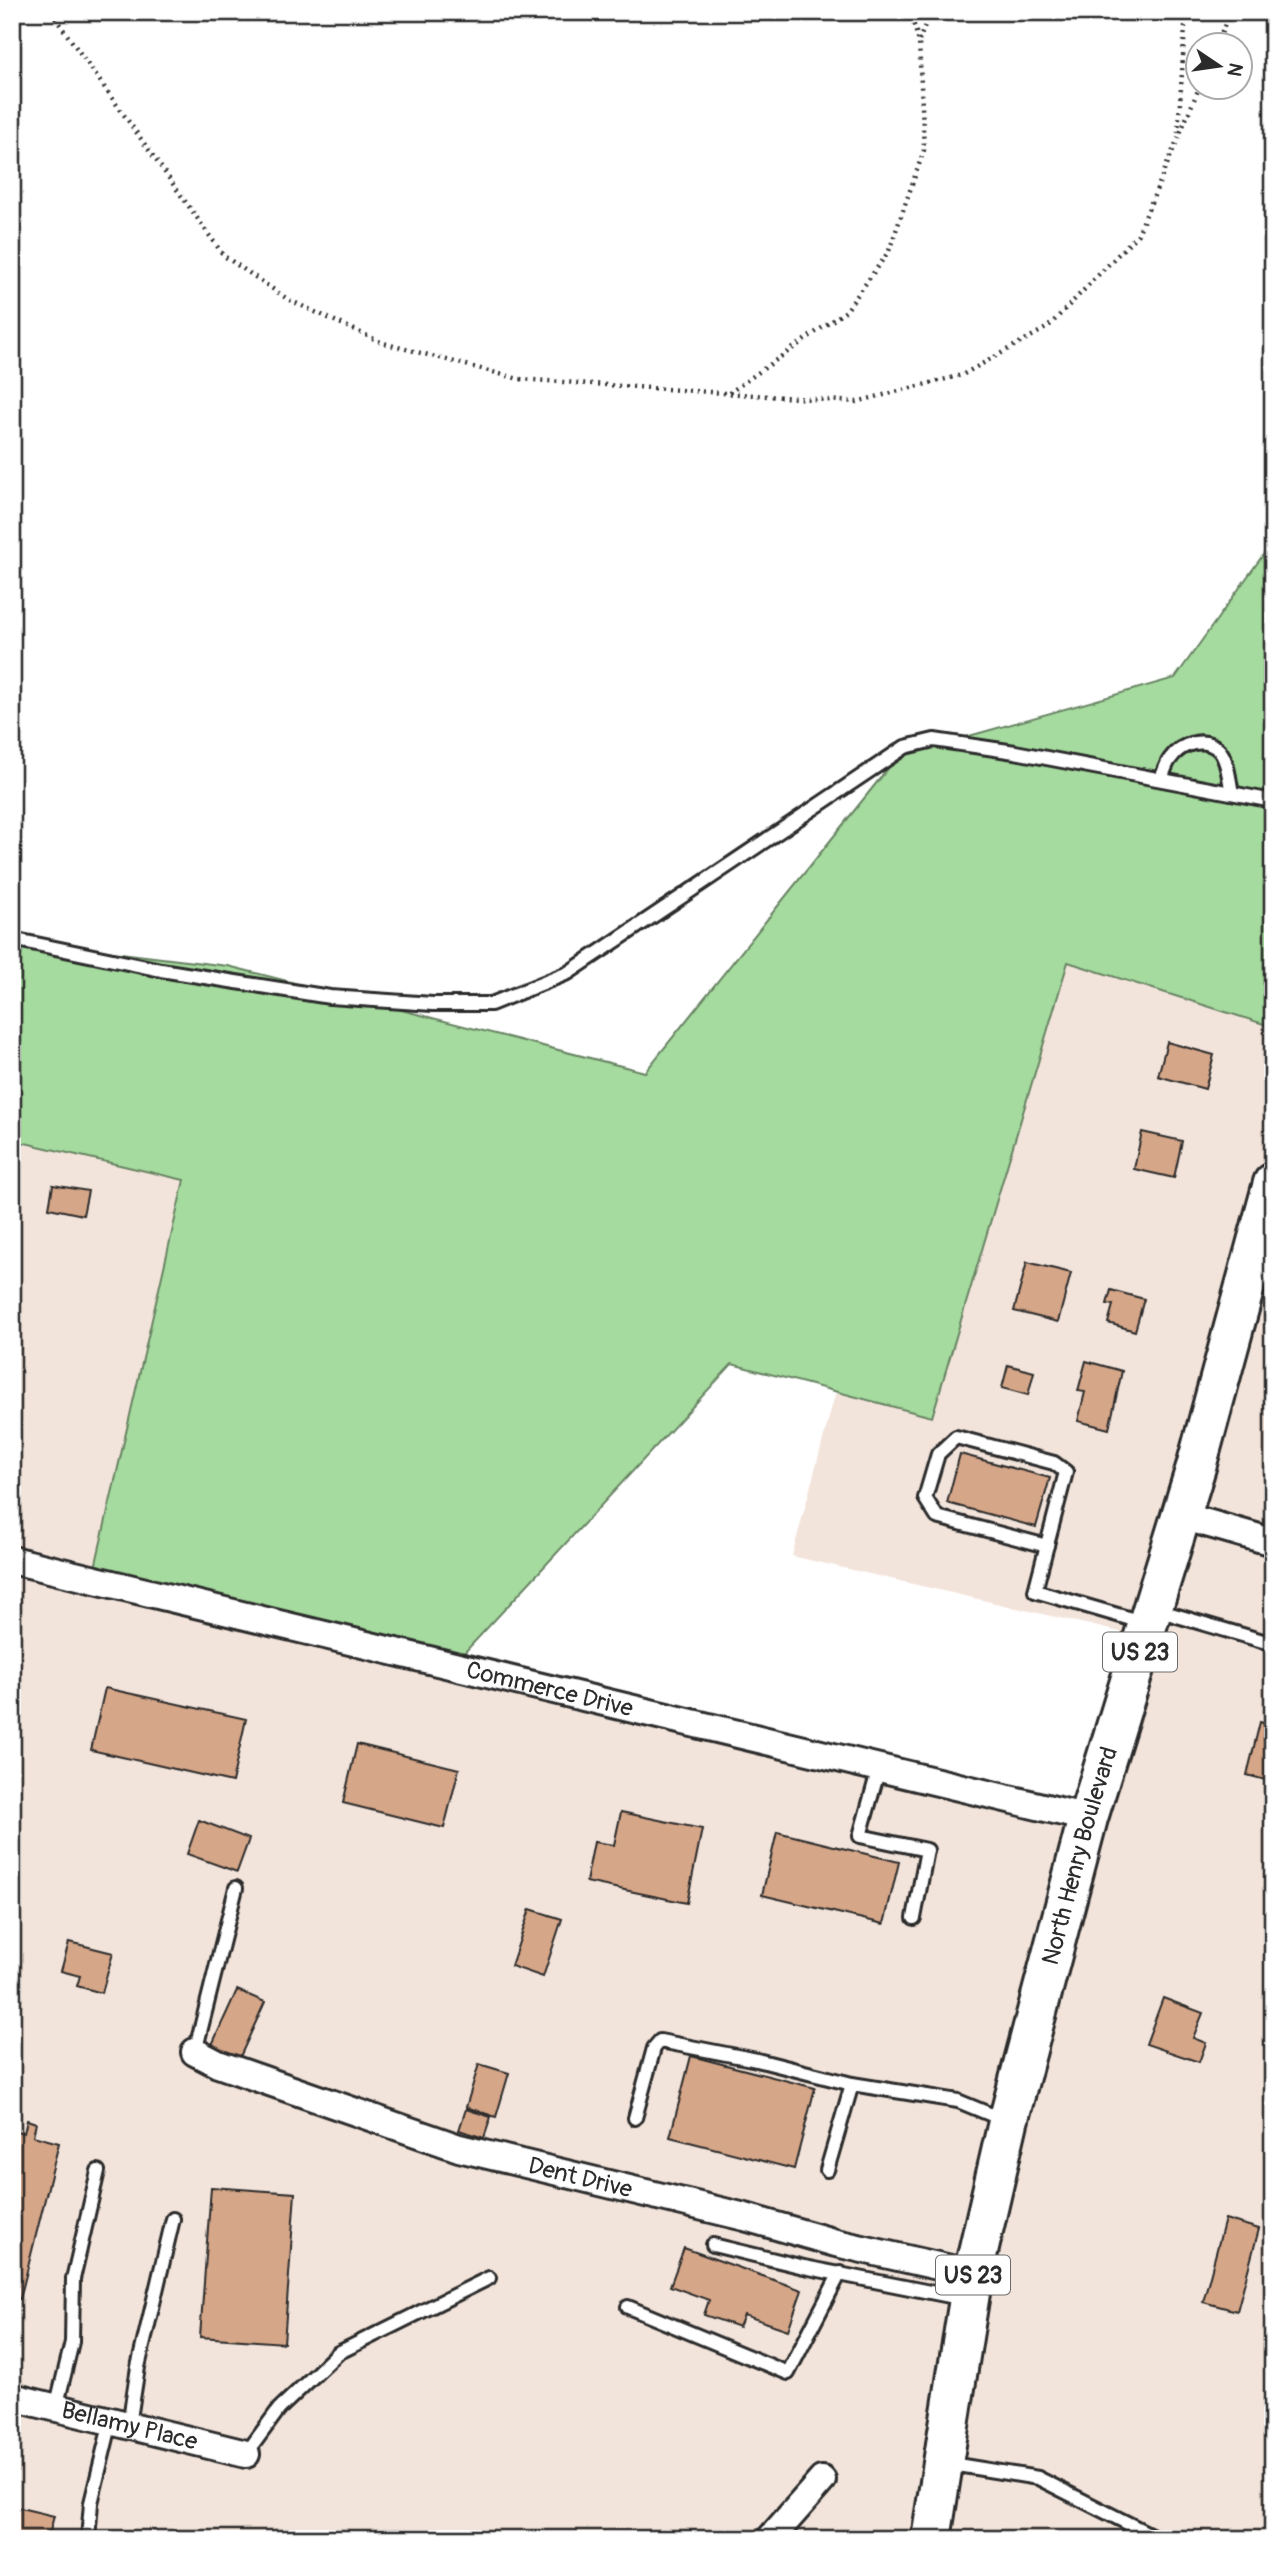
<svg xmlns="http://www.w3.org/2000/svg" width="1285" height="2551" viewBox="0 0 1285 2551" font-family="Pangolin,sans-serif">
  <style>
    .built { fill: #f3e4db }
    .green { fill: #a5db9e; stroke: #688364; stroke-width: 2 }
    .building { fill: #d6a688; stroke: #2b2b2b; stroke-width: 2 }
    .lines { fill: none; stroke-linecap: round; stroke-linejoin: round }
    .lane-casing { stroke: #2b2b2b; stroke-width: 18 }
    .street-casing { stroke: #2b2b2b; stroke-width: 32 }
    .highway-casing { stroke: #2b2b2b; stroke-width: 44 }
    .path { stroke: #2b2b2b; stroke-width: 4.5; stroke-dasharray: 2 5; stroke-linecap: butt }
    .lane { stroke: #fff; stroke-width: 12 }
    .street { stroke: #fff; stroke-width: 26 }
    .highway { stroke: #fff; stroke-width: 38 }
    .labels { text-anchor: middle; stroke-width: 7; stroke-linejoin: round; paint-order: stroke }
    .shield { fill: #fff; stroke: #6b6b6b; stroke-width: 2 }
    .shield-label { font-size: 23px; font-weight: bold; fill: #2b2b2b }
    .street-label { font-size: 24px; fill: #2b2b2b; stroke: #fff }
  </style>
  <rect width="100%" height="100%" fill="#fff"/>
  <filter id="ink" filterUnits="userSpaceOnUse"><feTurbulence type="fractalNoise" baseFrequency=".0143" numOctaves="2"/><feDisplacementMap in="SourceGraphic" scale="14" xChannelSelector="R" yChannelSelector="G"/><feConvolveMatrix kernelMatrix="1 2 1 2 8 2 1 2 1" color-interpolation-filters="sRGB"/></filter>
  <g filter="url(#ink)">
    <polygon class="built" points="1068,961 1273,1027 1273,2539 12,2539 12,1140 184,1180 94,1571 1089,1816 1133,1635 792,1556 836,1391 932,1417"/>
    <polygon class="green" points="1273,541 1273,1027 1068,962 932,1417 732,1364 452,1666 94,1572 184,1180 12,1140 12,940 228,966 645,1072 898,756 1175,678"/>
    <g class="building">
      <polygon points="1167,1042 1214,1055 1205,1089 1158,1076"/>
      <polygon points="1142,1132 1182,1141 1174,1178 1134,1169"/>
      <polygon points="53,1185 88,1191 83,1215 49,1208"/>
      <polygon points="1027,1262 1071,1273 1058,1322 1014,1311"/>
      <polygon points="1111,1290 1144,1299 1135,1331 1108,1323 1113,1305 1107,1304"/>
      <polygon points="1086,1361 1122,1371 1109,1429 1078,1421 1085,1392 1078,1391"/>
      <polygon points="1008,1365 1034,1372 1028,1395 1002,1388"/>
      <polygon points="960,1454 1050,1478 1036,1527 947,1503"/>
      <polygon points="105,1688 246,1719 232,1782 91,1750"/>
      <polygon points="1260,1722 1273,1726 1273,1782 1247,1775"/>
      <polygon points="357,1744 459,1769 444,1828 343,1803"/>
      <polygon points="621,1812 702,1829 687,1903 586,1882 594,1842 614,1845"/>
      <polygon points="199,1820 249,1839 237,1872 187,1854"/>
      <polygon points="777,1832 899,1862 884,1924 762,1895"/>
      <polygon points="530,1909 562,1919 543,1977 511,1966"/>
      <polygon points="69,1942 113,1953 102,1993 77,1986 80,1976 61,1971"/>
      <polygon points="237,1990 265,2002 239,2059 211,2047"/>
      <polygon points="1163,1998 1203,2013 1193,2038 1206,2043 1199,2062 1146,2044"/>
      <polygon points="691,2056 815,2088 794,2169 670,2137"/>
      <polygon points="479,2064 509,2073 496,2117 466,2107"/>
      <polygon points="466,2109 491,2117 484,2138 459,2130"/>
      <polygon points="27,2120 36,2123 33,2136 59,2143 20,2299 12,2297 12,2130 24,2133"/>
      <polygon points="211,2187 295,2193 284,2343 200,2337"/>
      <polygon points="1225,2219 1259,2229 1237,2311 1203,2302"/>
      <polygon points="684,2248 802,2290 788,2330 744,2315 739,2327 704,2315 709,2300 670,2286"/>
      <polygon points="12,2506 54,2516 48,2539 12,2539"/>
    </g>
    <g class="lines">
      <defs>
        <g id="lane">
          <path d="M1161,779C1164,772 1166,764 1170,759C1181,743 1205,736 1219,750C1228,760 1229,780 1232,793"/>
          <polyline points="12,939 161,970 330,997 433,1004 491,1004 568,973 905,747 934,740 1015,752 1273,801"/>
          <polyline points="1047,1546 937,1517 925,1498 938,1454 956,1437 1054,1463 1066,1472 1035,1591 1145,1623"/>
          <polyline points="1157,1610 1273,1644"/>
          <polyline points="879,1768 860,1836 927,1850 914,1918"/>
          <polyline points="195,2052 236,1888"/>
          <polyline points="635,2118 654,2048 660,2041 757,2060 852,2084"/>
          <polyline points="827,2170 852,2084 958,2101 1004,2120"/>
          <polyline points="713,2245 804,2267 965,2299"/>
          <polyline points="628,2307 788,2373 840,2273"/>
          <polyline points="56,2408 72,2342 73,2279 98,2171"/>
          <polyline points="129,2425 138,2367 173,2219"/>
          <polyline points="246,2454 279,2409 338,2353 489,2278"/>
          <polyline points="945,2463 1038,2478 1159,2539"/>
          <polyline points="88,2539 91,2503 111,2421"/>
        </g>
        <g id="street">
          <polyline points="1182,1516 1273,1542"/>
          <path id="s1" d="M12,1560L1088,1818"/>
          <path id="s2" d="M195,2052L218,2064L459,2148L745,2217L836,2243L973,2274"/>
          <path id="s3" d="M12,2397L246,2454"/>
          <polyline points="770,2539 822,2480"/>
        </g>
        <g id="highway">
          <path id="s4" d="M931,2539L973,2274L1008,2122L1088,1818L1196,1467L1273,1183"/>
        </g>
      </defs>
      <use href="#lane" class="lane-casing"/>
      <use href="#street" class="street-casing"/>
      <use href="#highway" class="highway-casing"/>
      <g class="path">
        <polyline points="51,12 224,256 289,300 383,343 519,379 856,402 962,375 1048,327 1138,234 1199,88"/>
        <polyline points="919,41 930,12"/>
        <polyline points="1216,46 1230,12"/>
        <polyline points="1178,133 1186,12"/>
        <polyline points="729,393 846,311 889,251 924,150 919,42 910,12"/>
      </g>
      <use href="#lane" class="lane"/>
      <use href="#street" class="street"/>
      <use href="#highway" class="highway"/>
    </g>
  </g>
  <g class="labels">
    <g class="shield">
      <rect x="1103" y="1632.5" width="74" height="39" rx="5"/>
      <rect x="936" y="2255.5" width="74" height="39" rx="5"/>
    </g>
    <g class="shield-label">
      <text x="1140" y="1660">US 23</text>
      <text x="973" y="2283">US 23</text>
    </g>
    <g class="street-label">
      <text dy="8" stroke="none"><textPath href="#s1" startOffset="553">Commerce Drive</textPath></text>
      <text dy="8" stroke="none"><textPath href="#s4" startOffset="700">North Henry Boulevard</textPath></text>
      <text dy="8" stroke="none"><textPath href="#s2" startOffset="406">Dent Drive</textPath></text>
      <text dy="8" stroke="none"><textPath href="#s3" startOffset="121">Bellamy Place</textPath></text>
    </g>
  </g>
  <rect width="1285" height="2551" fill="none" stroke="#fff" stroke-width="42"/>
  <rect x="21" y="21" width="1243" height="2509" fill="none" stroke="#2b2b2b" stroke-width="2.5" filter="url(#ink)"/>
  <g transform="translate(1219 66) rotate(103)"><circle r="33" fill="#ffffff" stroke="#aaaaaa" stroke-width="2"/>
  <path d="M0-5L12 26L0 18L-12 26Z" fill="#2b2b2b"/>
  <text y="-10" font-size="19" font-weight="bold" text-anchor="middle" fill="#2b2b2b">N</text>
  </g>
</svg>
